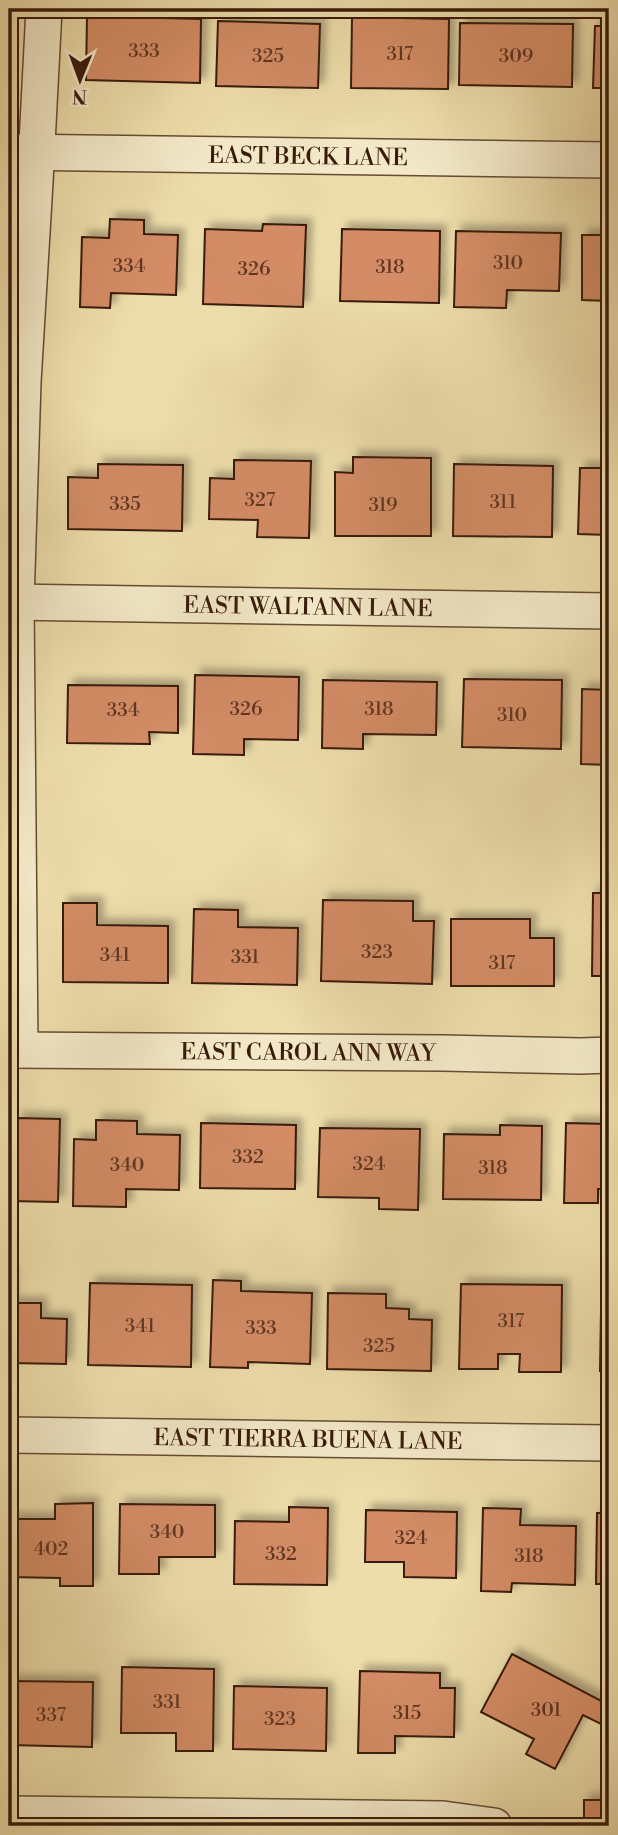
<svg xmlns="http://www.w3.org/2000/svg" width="618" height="1835" viewBox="0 0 618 1835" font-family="'Libre Bodoni',serif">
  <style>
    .building { fill: #d38c65; stroke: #391a0b; stroke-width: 2; filter: url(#shadow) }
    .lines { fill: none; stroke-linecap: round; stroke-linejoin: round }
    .minor-casing { stroke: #664b33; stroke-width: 38 }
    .minor { stroke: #f3e9c8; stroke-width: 35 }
    .labels { text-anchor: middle; stroke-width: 7; stroke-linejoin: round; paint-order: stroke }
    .number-label { font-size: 19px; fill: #603622 }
    .street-label { font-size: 23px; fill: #391a0b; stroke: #f3e9c8 }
  </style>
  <defs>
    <filter id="shadow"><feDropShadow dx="6" dy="-6" stdDeviation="3.5" flood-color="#0004"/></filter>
  </defs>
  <rect width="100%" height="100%" fill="#edddaa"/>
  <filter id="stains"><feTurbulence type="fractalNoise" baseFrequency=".00286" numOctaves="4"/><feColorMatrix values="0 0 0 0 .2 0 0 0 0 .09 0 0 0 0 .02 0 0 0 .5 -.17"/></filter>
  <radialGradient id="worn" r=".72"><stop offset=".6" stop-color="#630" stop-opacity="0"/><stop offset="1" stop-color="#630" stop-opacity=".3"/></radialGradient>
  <g class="building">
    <polygon points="87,16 201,19 200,83 86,80"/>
    <polygon points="352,17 449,19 448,89 351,88"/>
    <polygon points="218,21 320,24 318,88 216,86"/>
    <polygon points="460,23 573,24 572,87 459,85"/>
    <polygon points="595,26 609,26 609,88 593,88"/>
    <polygon points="110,219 144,220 144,234 178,235 176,295 111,293 110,308 80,307 82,237 109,238"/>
    <polygon points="263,224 306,225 303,307 203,304 205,229 262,231"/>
    <polygon points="342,229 440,231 439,303 340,301"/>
    <polygon points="456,231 561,233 559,291 507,290 506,308 454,307"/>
    <polygon points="582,235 609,235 609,301 582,300"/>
    <polygon points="353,457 431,458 431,536 335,536 335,472 353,473"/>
    <polygon points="234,460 311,461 309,538 257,537 258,520 209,519 210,478 234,479"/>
    <polygon points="98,464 183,465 182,531 68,529 68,477 98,478"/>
    <polygon points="454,464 553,466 552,537 453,536"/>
    <polygon points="580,468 609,468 609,535 578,534"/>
    <polygon points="195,675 299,677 298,740 244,739 244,755 193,754"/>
    <polygon points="464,679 562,680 561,749 462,747"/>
    <polygon points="323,680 437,682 436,735 363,734 363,749 322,748"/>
    <polygon points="68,685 178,686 178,733 149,732 150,744 67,743"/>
    <polygon points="582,689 609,690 609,765 581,764"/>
    <polygon points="593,893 609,893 609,976 592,976"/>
    <polygon points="323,900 413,901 413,921 434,921 432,984 321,981"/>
    <polygon points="63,903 97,903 97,925 168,926 168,983 63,982"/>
    <polygon points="194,909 238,910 238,927 298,928 297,985 192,983"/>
    <polygon points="451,919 530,919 530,938 554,938 554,986 451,986"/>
    <polygon points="17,1118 60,1119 58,1202 9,1201 9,1131 17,1131"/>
    <polygon points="96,1120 137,1121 137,1134 180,1135 179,1190 126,1189 126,1207 73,1206 74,1139 96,1140"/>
    <polygon points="201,1123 296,1125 295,1189 200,1188"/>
    <polygon points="566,1123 609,1124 609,1189 598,1189 598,1203 564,1203"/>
    <polygon points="500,1125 542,1126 541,1200 443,1199 444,1134 500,1135"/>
    <polygon points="320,1128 420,1129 418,1210 379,1209 379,1198 318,1197"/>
    <polygon points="9,1274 11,1274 11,1303 41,1303 41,1318 67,1319 66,1364 9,1363"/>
    <polygon points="213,1280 241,1281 241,1291 312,1293 310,1364 248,1362 248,1368 210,1367"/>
    <polygon points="90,1283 192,1285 191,1367 88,1365"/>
    <polygon points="461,1284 562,1285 561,1372 519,1372 520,1354 498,1354 498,1369 459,1369"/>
    <polygon points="328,1293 386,1294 386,1308 409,1309 409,1319 432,1320 431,1371 327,1369"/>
    <polygon points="601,1311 609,1311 609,1371 600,1371"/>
    <polygon points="93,1503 93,1586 60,1586 60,1578 9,1577 9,1519 55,1519 55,1504"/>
    <polygon points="120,1504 215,1505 215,1557 159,1557 159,1574 119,1574"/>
    <polygon points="289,1507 328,1508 327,1585 234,1584 235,1521 289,1522"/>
    <polygon points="483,1508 521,1509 520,1525 576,1526 575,1585 512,1583 511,1592 481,1591"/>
    <polygon points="366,1510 457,1512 456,1578 404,1577 404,1562 365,1562"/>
    <polygon points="597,1513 609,1513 609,1584 596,1584"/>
    <polygon points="512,1654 609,1705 609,1713 603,1725 583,1715 555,1769 526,1754 534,1739 481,1712"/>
    <polygon points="122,1667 214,1669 213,1751 176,1751 176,1733 121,1733"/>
    <polygon points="360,1671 440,1673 440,1688 455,1688 454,1737 395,1736 395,1753 358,1753"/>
    <polygon points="9,1681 93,1682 92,1747 9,1745"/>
    <polygon points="234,1686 327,1688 326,1751 233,1749"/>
    <rect x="584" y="1800" width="25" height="26"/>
  </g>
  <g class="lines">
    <defs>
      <g id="minor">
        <path id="s1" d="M9,152L609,160"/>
        <path id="s2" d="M9,602L609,611"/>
        <path id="s3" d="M9,1050L443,1053L581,1056L609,1055"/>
        <polyline points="20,1050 16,602 23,382 35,182 44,9"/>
        <path id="s4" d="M9,1435L609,1443"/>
        <polyline points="9,1814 443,1819 494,1826"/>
      </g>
    </defs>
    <use href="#minor" class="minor-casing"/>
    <use href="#minor" class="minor"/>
  </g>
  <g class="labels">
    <g class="number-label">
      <text x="144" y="57">333</text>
      <text x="400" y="60">317</text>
      <text x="268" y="62">325</text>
      <text x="516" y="62">309</text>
      <text x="508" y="269">310</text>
      <text x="129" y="272">334</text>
      <text x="390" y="273">318</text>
      <text x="254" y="275">326</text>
      <text x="260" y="506">327</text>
      <text x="503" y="508">311</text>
      <text x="125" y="510">335</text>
      <text x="383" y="511">319</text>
      <text x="246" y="715">326</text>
      <text x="379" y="715">318</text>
      <text x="123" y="716">334</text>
      <text x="512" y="721">310</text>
      <text x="377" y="958">323</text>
      <text x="115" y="961">341</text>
      <text x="245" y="963">331</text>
      <text x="502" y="969">317</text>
      <text x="248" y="1163">332</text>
      <text x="369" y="1170">324</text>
      <text x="127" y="1171">340</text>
      <text x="493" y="1174">318</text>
      <text x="511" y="1327">317</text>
      <text x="140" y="1332">341</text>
      <text x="261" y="1334">333</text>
      <text x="379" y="1352">325</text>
      <text x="167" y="1538">340</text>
      <text x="411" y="1544">324</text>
      <text x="51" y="1555">402</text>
      <text x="281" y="1560">332</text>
      <text x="529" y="1562">318</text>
      <text x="167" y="1708">331</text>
      <text x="546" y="1716">301</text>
      <text x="407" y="1719">315</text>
      <text x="51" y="1721">337</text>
      <text x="280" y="1725">323</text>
    </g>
    <g class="street-label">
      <text dy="8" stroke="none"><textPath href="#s1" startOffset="299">EAST BECK LANE</textPath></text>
      <text dy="8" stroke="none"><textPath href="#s2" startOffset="299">EAST WALTANN LANE</textPath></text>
      <text dy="8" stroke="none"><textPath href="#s3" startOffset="299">EAST CAROL ANN WAY</textPath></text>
      <text dy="8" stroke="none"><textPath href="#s4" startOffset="299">EAST TIERRA BUENA LANE</textPath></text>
    </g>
  </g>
  <rect width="618" height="1835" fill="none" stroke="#edddaa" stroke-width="35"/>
  <rect x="10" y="10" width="597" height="1814" fill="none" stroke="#391a0b" stroke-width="3.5"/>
  <rect x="18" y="18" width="583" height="1800" fill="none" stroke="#391a0b" stroke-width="2"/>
  <g transform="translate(80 80) rotate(181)" stroke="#f3e9c8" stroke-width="5" paint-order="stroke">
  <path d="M0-5L12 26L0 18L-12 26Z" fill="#391a0b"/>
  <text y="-10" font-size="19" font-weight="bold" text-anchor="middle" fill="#391a0b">N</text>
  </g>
  <rect width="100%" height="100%" filter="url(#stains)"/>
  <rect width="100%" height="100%" fill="url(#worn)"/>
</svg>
